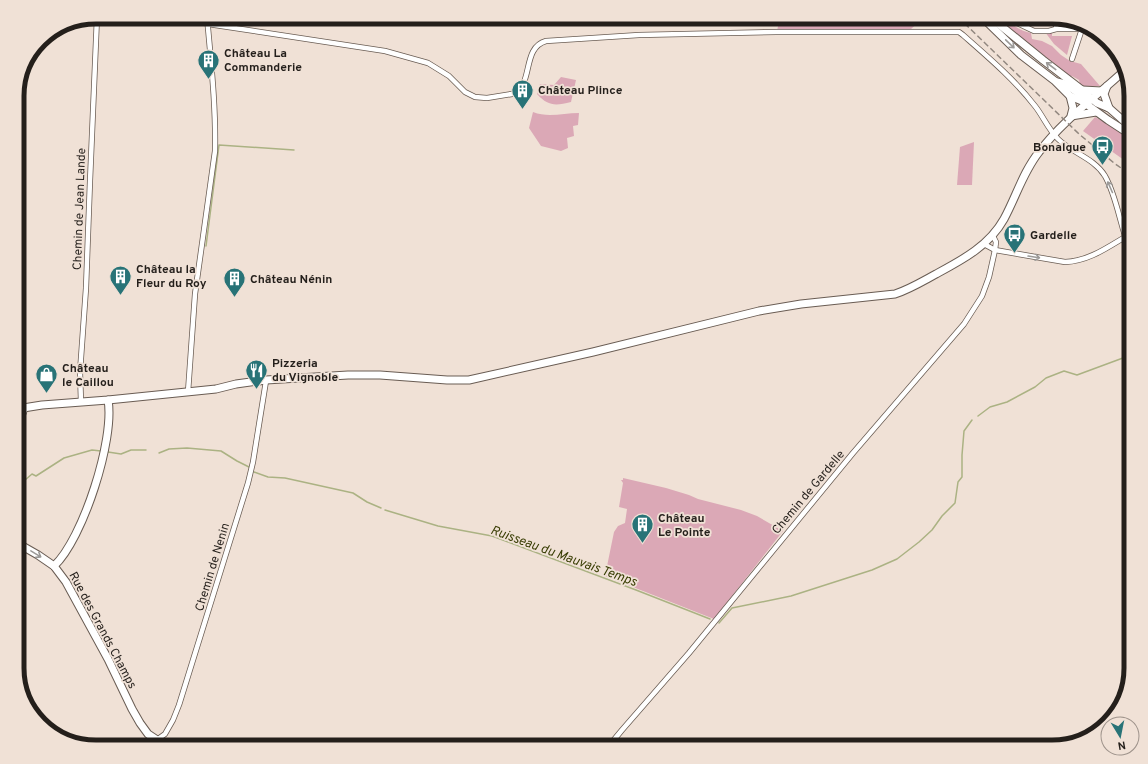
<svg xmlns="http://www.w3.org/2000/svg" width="1148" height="764" viewBox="0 0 1148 764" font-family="Overpass,sans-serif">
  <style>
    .green { fill: #dba8b6 }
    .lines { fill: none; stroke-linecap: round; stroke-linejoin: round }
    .stream { stroke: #abb283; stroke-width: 1.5 }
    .street-casing { stroke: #695c53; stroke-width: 6 }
    .secondary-casing { stroke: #695c53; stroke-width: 9 }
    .primary-casing { stroke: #695c53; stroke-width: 9 }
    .street { stroke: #fff; stroke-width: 4.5 }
    .secondary { stroke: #fff; stroke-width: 7 }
    .primary { stroke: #fff; stroke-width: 7 }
    .rail { stroke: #91877f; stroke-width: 1.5; stroke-dasharray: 6 3; stroke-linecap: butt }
    .oneway { stroke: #9c9a98 }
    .labels { text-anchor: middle; stroke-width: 3.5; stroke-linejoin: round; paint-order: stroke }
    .poi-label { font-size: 12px; font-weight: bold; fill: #241f1b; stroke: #f0e1d6; text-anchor: start }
    .street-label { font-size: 12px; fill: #241f1b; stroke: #f0e1d6 }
    .water-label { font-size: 13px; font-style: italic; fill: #383d03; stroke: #f0e1d6 }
    .rim { fill: none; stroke: #241f1b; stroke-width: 5 }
  </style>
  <rect width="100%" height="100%" fill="#f0e1d6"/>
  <g class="green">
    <polygon points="780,17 924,17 910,30 777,31"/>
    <path d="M994,17H1006C1012,26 1021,31 1031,33L1032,39L1042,41L1052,46L1061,55L1070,61L1081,64L1100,86H1089L1088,88L1080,84L1079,80L1072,76L1068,77Z"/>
    <polygon points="1052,31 1052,36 1072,36 1067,55 1054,44 1045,32"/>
    <path d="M561,77L576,80L571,102C555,106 548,106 537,94L540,84L554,85Z"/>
    <path d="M533,112C548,118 563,113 579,113L578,125L573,126L574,136L567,138L568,148L561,151L541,146L529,128Z"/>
    <polygon points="1095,117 1131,137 1131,165 1083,131"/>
    <polygon points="974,142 972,185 957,185 960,147"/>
    <polygon points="623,478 666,488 689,495 698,499 741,510 757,516 783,531 714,619 605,576 614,532 618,526 625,523 627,509 619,507 623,483 621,480 623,480"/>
  </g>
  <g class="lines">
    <g class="stream">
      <polyline points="206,246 219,145 294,150"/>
      <polyline points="978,416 990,407 1007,402 1035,387 1046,378 1064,371 1077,375 1131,355"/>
      <polyline points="108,452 121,454 131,450 146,450"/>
      <polyline points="159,453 169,449 187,448 221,451 237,461 249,467"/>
      <polyline points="254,472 268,477 285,478 353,493 367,502 381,508"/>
      <polyline points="17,487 32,474 36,476 64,458 92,450 101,451"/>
      <polyline points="385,510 438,526 492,536 636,590 710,619"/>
      <polyline points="719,623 732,608 791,596 872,570 897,559 919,542 932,530 942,516 955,503 958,482 962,477 962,455 964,431 972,420"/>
    </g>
    <defs>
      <g id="street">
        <polyline points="1011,17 1015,22 1034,31 1049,31 1056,29 1081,29"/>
        <path d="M208,24L385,51L428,63L449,76L465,92L475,97L487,98L518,93C520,90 523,86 524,82C530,67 528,46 546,41L639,35L776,32H959L963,35C988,57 1014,79 1035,106C1043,116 1048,129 1058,139C1072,153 1094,158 1105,176C1118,199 1120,228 1131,252"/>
        <polyline points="1056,29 1057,18"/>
        <polyline points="1072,59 1083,26"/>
        <path d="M984,244L995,250L1065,262C1088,261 1105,249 1125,237"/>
        <path d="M188,392L195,294L215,151C216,106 211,62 207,17"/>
        <polyline points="81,402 80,372 86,288 90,181 97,17"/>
        <polyline points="17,424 23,415 26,407"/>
        <polyline points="147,747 165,734 173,720 179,705 248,483 253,462 266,381"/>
        <polyline points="608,747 622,730 689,653 853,453 964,324 982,296 989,277 995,250 996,242 993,236"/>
      </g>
      <g id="secondary">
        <path d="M17,409L42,405L108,400L216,389L236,384L266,380L348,375H380L447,380H469L593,352L759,311L801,304L895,294C910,289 923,281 936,274C962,260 989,246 1004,219C1016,197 1023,172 1039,152C1063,120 1096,97 1125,70"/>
        <polyline points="17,543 38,555 54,566 66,582 108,659 132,709 140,723 148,734 157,740 171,747"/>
        <path d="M54,566C83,539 115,439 108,400"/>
      </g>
      <g id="primary">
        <polyline points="982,17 1021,55 1055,81 1070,96 1082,101 1108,120 1131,135"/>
        <polyline points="990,17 1043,60 1082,90 1092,99 1097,103 1109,108 1126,123 1131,126"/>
        <polyline points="1057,82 1065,84 1086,98"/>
        <polyline points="1107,86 1104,94 1109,108"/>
        <polyline points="1082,90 1102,91"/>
        <polyline points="1070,96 1073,108 1071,116 1096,112"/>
      </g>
    </defs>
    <use href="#street" class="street-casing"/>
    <use href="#secondary" class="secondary-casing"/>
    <use href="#primary" class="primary-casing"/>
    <use href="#street" class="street"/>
    <use href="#secondary" class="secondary"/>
    <use href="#primary" class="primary"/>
    <polyline class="rail" points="958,17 1079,134 1114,163 1131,175"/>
  </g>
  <defs><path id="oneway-shaft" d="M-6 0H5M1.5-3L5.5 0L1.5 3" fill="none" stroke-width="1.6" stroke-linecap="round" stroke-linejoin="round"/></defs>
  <g class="oneway">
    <use href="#oneway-shaft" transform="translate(1010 44) rotate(44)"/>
    <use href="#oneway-shaft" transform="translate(1051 66) rotate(-143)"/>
    <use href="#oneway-shaft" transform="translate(1110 187) rotate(-114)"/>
    <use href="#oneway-shaft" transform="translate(1034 257) rotate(9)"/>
    <use href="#oneway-shaft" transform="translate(36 554) rotate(31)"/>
  </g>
  <defs>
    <symbol id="building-pin" viewBox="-11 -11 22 30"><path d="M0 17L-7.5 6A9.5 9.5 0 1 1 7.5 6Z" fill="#287377" stroke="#f0e1d6"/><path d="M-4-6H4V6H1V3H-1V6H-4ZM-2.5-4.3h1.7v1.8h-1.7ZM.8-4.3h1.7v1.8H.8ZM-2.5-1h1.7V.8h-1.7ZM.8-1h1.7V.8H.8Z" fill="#fff"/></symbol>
    <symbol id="bus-pin" viewBox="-11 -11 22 30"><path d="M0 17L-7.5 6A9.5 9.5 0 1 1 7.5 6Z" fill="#287377" stroke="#f0e1d6"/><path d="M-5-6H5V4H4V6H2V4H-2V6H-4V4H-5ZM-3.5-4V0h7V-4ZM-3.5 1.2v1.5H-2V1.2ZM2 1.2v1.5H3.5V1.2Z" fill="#fff"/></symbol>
    <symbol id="restaurant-pin" viewBox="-11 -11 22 30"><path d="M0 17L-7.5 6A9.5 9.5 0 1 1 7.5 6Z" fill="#287377" stroke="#f0e1d6"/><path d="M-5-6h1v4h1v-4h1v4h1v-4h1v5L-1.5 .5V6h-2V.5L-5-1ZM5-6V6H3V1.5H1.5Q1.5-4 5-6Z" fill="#fff"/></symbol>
    <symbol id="shop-pin" viewBox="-11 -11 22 30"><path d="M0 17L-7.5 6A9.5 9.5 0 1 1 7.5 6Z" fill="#287377" stroke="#f0e1d6"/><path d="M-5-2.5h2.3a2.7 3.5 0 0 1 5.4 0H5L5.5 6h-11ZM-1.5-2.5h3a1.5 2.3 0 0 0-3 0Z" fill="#fff"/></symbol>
  </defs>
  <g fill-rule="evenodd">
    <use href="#building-pin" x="196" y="48" width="25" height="34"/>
    <use href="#building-pin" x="510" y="78" width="25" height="34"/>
    <use href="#bus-pin" x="1090" y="134" width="25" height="34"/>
    <use href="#bus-pin" x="1002" y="222" width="25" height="34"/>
    <use href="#building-pin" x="108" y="264" width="25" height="34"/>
    <use href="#building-pin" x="222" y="266" width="25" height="34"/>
    <use href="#restaurant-pin" x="244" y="358" width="25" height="34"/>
    <use href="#shop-pin" x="34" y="362" width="25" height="34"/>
    <use href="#building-pin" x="630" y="512" width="25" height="34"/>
  </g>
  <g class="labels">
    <g class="poi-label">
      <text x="224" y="57">Château La<tspan x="224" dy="14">Commanderie</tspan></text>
      <text x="538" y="94">Château Plince</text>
      <text x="1086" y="151" text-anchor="end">Bonalgue</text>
      <text x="1030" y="239">Gardelle</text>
      <text x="136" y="273">Château la<tspan x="136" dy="14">Fleur du Roy</tspan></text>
      <text x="250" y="283">Château Nénin</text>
      <text x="272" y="367">Pizzeria<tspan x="272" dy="14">du Vignoble</tspan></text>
      <text x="62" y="372">Château<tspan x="62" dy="14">le Caillou</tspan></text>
      <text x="658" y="522">Château<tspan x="658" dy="14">Le Pointe</tspan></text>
    </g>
    <g class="street-label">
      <text transform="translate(79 209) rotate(-88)" y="4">Chemin de Jean Lande</text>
      <text transform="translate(808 492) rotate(-50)" y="4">Chemin de Gardelle</text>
      <text transform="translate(212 567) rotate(-73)" y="4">Chemin de Nenin</text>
      <text transform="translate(103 630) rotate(62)" y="4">Rue des Grands Champs</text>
    </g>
    <g class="water-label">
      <text transform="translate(564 555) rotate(20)" y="5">Ruisseau du Mauvais Temps</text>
    </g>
  </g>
  <path d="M0 0H1148V764H0ZM96 24H1052A72 72 0 0 1 1124 96V668A72 72 0 0 1 1052 740H96A72 72 0 0 1 24 668V96A72 72 0 0 1 96 24Z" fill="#f0e1d6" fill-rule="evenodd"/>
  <path class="rim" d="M96 24H1052A72 72 0 0 1 1124 96V668A72 72 0 0 1 1052 740H96A72 72 0 0 1 24 668V96A72 72 0 0 1 96 24Z"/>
  <g transform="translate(1120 736) rotate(170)"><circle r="19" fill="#f0e1d6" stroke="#9e938b"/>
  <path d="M0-3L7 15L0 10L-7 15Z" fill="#287377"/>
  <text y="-6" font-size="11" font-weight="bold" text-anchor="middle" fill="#241f1b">N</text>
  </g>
</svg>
